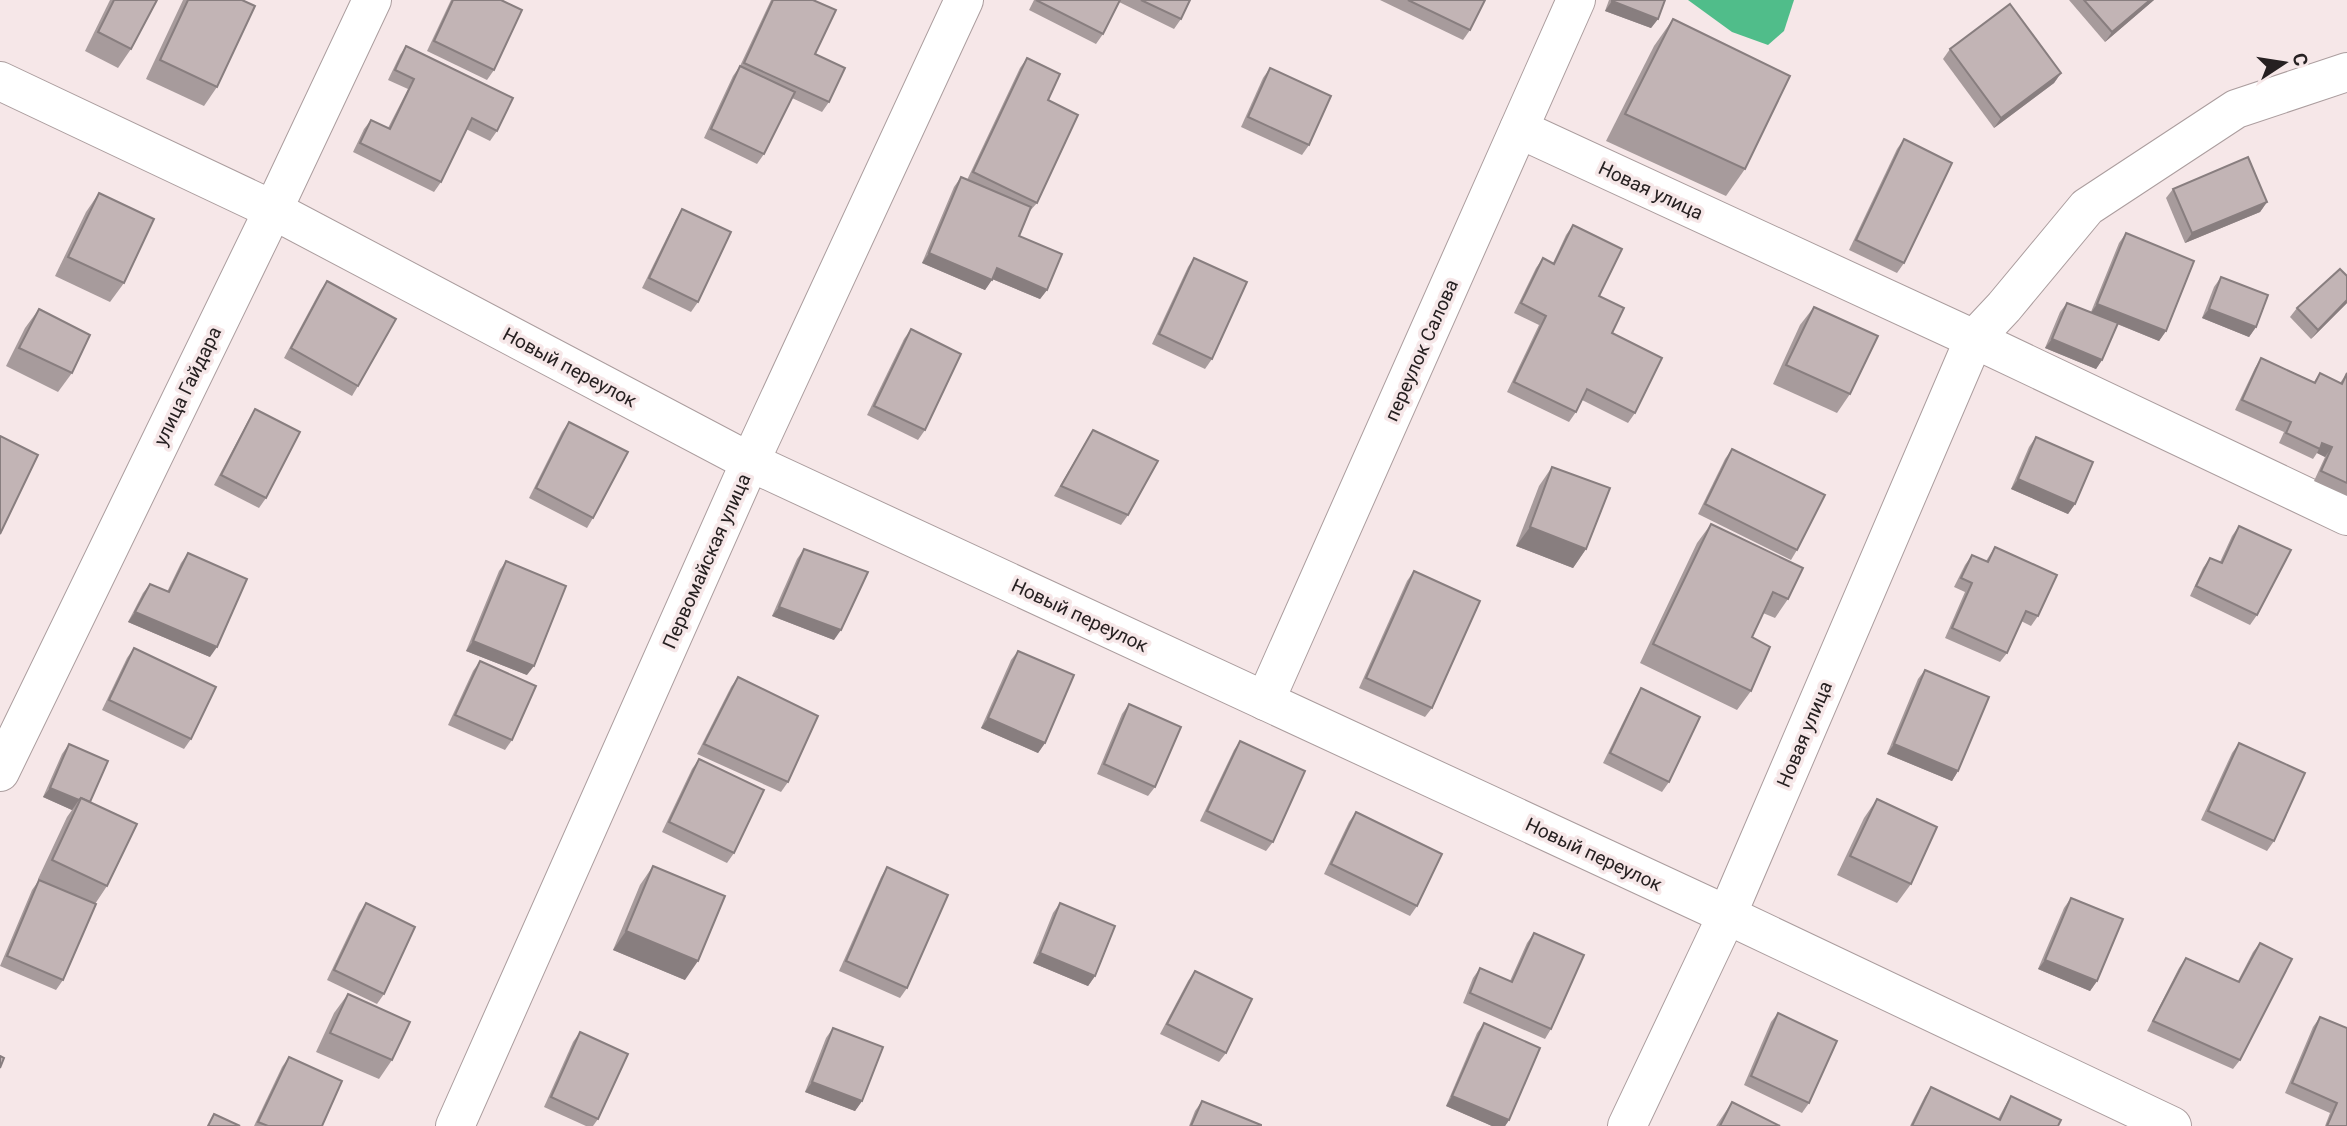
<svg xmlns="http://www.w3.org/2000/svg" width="2347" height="1126" viewBox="0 0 2347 1126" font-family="Roboto,sans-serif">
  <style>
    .water { fill: #50bd8a }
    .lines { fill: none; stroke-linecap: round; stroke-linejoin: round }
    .minor-casing { stroke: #ab9d9e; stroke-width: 40 }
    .minor { stroke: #fff; stroke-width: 38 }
    .wall { fill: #a79b9c }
    .shaded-wall { fill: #887e7f }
    .building { fill: #c2b4b5; stroke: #887e7f; stroke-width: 2 }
    .labels { text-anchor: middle; stroke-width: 7; stroke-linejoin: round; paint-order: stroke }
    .street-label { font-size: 19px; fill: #262021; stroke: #f6e7e8 }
  </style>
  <rect width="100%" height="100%" fill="#f6e7e8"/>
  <polygon class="water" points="1688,0 1794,0 1784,31 1768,45 1732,32"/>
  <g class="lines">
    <defs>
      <g id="minor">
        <polyline points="0,81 273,210 750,462 1727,915 2172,1126"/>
        <polyline points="1519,129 1974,339 2347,516"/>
        <polyline points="1265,701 1576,0"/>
        <polyline points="0,772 273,210 372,0"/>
        <polyline points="455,1126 750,462 964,0"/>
        <polyline points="1627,1126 1727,915 1974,339 2004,307 2087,207 2236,109 2347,72"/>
      </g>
    </defs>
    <use href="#minor" class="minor-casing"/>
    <use href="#minor" class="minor"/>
  </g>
  <g class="wall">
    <polygon points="110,0 157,0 131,49 118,68 85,51"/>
    <polygon points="183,0 242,0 217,87 204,106 146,79"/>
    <polygon points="451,0 501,0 494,70 487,80 427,51"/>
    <polygon points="771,0 813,0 815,54 829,102 822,112 792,98 764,154 757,164 704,138 733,76 740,66"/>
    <polygon points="1034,0 1190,0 1181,19 1174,29 1119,2 1103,34 1096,44 1029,10"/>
    <polygon points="1380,0 1485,0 1470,30 1463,40"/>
    <polygon points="1609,0 1665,0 1658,19 1651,28 1605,11"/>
    <polygon points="2069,0 2154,0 2105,42"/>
    <polygon points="1673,19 1745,169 1726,196 1606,141 1654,46"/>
    <polygon points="406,46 497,131 490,141 466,129 441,182 434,192 353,152 364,129 371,120 388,128 408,89 388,80 400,55"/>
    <polygon points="1950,49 2061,73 2054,83 1994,128 1943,59"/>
    <polygon points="1027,58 1048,100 1037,203 1029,212 1019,236 1047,290 1040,299 992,279 985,290 922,263 954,187 961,177 967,180 1020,68"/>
    <polygon points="1270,68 1309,145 1302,155 1241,127 1263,78"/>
    <polygon points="1904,139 1904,263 1897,273 1849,250 1897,149"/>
    <polygon points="2173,189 2267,202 2260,212 2185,243 2166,198"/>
    <polygon points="99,193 124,283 110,302 55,276 86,212"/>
    <polygon points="682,209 698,302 691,312 642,288 676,219"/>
    <polygon points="1573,225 1599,296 1612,333 1635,413 1628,423 1582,400 1576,412 1569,422 1507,392 1539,325 1514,313 1536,268 1543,258 1553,263 1566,235"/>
    <polygon points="2126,233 2166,331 2159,341 2117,324 2102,360 2096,369 2045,348 2060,312 2067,303 2091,312 2119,243"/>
    <polygon points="1194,258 1212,359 1205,369 1152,344 1188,267"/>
    <polygon points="2221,277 2256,327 2249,337 2202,318 2214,287"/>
    <polygon points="327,281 358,386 352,396 284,358 320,291"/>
    <polygon points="2347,303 2311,339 2290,317 2297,308"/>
    <polygon points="1814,307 1850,394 1837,413 1773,384 1800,325"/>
    <polygon points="39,309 72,373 58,392 6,366 25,328"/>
    <polygon points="911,329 925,430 918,440 867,415 904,339"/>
    <polygon points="2261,358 2314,382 2320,373 2340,383 2347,373 2347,496 2314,481 2325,457 2317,453 2313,459 2279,443 2284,432 2235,410 2255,368"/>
    <polygon points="255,409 266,498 259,508 214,485 249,419"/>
    <polygon points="569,422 593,518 587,528 529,498 562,432"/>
    <polygon points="1093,430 1128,515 1121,525 1054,496"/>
    <polygon points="2036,437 2075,504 2068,514 2011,489 2029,447"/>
    <polygon points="1732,449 1797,550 1791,560 1698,514 1725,459"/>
    <polygon points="1552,467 1586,549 1573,568 1516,546 1539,486"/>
    <polygon points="1711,524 1788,599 1775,618 1763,613 1752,637 1751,691 1737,710 1640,663 1697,543"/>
    <polygon points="2239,526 2257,615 2250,625 2190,596 2203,568 2210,558 2220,562 2232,536"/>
    <polygon points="1995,547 2038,616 2031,626 2021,621 2007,653 2000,662 1945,638 1965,592 1954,587 1965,565 1972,555 1986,561"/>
    <polygon points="804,549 834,640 772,616 797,559"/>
    <polygon points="188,553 210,657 128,622 143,593 150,584 167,592 181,563"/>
    <polygon points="506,561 527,675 466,651 499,571"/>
    <polygon points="1414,571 1432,708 1425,717 1359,688 1407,581"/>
    <polygon points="134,648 191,739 184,749 102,710 127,658"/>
    <polygon points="1018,651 1045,743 1038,753 981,728 1011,660"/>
    <polygon points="480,661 512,740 505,750 448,725 473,671"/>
    <polygon points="1925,670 1958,771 1952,781 1887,754 1918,679"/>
    <polygon points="738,677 788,782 781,792 697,754 731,687"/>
    <polygon points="1641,688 1669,782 1662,792 1603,763 1635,698"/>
    <polygon points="1129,704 1155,787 1148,796 1097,774 1122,714"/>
    <polygon points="1240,741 1273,842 1266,851 1200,821 1234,750"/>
    <polygon points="2239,743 2274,841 2267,851 2201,820 2232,753"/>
    <polygon points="69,744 90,802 107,886 95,904 63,980 56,990 0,966 32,890 39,880 57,888 38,879 67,817 72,810 43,797 62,754"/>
    <polygon points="699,759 734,853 727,863 662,832 692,769"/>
    <polygon points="1877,799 1911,884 1897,903 1837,875 1864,818"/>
    <polygon points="1356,812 1417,906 1410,916 1324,874 1349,822"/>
    <polygon points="653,866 685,980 613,950 640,885"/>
    <polygon points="887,867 907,988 900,998 839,971 881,877"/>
    <polygon points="2071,898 2097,981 2090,991 2038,969 2064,908"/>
    <polygon points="366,903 384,994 377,1004 327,980 359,913"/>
    <polygon points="1060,903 1095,976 1088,986 1033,963 1053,913"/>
    <polygon points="1534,933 1551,1029 1545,1039 1463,1003 1473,978 1480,968 1510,981 1527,943"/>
    <polygon points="2260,943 2240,1060 2233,1069 2147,1031 2179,968 2186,958 2238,981 2253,952"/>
    <polygon points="1195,971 1226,1053 1219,1062 1160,1034 1188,981"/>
    <polygon points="348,994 392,1060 379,1079 316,1052 334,1013"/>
    <polygon points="1778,1013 1809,1103 1802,1113 1744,1085 1771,1022"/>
    <polygon points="2320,1017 2347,1126 2325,1126 2330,1113 2285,1093 2313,1027"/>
    <polygon points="1484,1023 1509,1120 1505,1126 1492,1126 1446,1106 1477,1033"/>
    <polygon points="833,1028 862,1101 855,1111 805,1092 826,1038"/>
    <polygon points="580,1032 598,1119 593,1126 586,1126 544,1107 573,1042"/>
    <polygon points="289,1057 322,1126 254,1126 282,1067"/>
    <polygon points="1931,1087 1998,1119 2005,1106 2011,1096 2058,1126 1910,1126 1925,1096"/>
    <polygon points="1202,1101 1261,1126 1189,1126 1195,1111"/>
    <polygon points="1732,1102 1780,1126 1716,1126"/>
  </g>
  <g class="shaded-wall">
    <polygon points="2150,0 2154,0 2105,42 2112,32"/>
    <polygon points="1612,1 1658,19 1651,28 1605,11"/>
    <polygon points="2061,73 2054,83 1994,128 2001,118"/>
    <polygon points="2267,202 2260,212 2185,243 2192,233"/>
    <polygon points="929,253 992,280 985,290 922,263"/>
    <polygon points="997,268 1047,290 1040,299 990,278"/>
    <polygon points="2347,300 2347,303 2311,339 2318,330"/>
    <polygon points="2097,304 2166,331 2159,341 2091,313"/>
    <polygon points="2209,309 2256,327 2249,337 2202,318"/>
    <polygon points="2052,339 2102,360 2096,369 2045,348"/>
    <polygon points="2322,443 2332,447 2325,457 2317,453"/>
    <polygon points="2018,479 2075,504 2068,514 2011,489"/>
    <polygon points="1530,527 1586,549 1573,568 1516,546"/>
    <polygon points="779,607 841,630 834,640 772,616"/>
    <polygon points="135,612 217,647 210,657 128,622"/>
    <polygon points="473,641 534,666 527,675 466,651"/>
    <polygon points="988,718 1045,743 1038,753 981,728"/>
    <polygon points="1894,744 1958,771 1952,781 1887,754"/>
    <polygon points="50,788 79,800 72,810 43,797"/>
    <polygon points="626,931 698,961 685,980 613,950"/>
    <polygon points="1040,953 1095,976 1088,986 1033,963"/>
    <polygon points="2045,960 2097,981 2090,991 2038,969"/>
    <polygon points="812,1082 862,1101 855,1111 805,1092"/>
    <polygon points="1452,1096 1509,1120 1505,1126 1492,1126 1446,1106"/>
  </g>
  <g class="building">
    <polygon points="114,0 157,0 131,49 98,32"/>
    <polygon points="188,0 242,0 255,6 217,87 160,60"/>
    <polygon points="453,0 501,0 522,10 494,70 434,41"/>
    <polygon points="773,0 813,0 836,10 815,54 845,68 829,102 744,63"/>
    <polygon points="1036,0 1120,0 1103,34"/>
    <polygon points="1141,0 1190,0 1181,19"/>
    <polygon points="1408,0 1485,0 1470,30"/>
    <polygon points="1612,0 1665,0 1658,19 1612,1"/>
    <polygon points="2084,0 2150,0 2112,32"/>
    <polygon points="2010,4 2061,73 2001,118 1950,49"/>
    <polygon points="1673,19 1790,76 1745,169 1625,114"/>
    <polygon points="406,46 513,98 497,131 472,118 441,182 360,143 371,120 390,129 414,79 395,70"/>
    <polygon points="1027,58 1060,74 1048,100 1078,115 1037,203 973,172"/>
    <polygon points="740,66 795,92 764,154 711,129"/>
    <polygon points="1270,68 1331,96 1309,145 1248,117"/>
    <polygon points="1904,139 1952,163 1904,263 1856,240"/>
    <polygon points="2248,157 2267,202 2192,233 2173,189"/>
    <polygon points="961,177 1031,207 1019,236 1062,254 1047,290 997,268 992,280 929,253"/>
    <polygon points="99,193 154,219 124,283 68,257"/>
    <polygon points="682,209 731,232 698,302 649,278"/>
    <polygon points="1573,225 1622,249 1599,296 1624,308 1612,333 1662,358 1635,413 1587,389 1576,412 1514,382 1546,316 1521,303 1543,258 1554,264"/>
    <polygon points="2126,233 2194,261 2166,331 2097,304"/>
    <polygon points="1194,258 1247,282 1212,359 1159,334"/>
    <polygon points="2340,269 2347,276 2347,300 2318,330 2297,308"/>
    <polygon points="2221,277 2268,295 2256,327 2209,309"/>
    <polygon points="327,281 396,319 358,386 291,348"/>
    <polygon points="2067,303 2118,323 2102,360 2052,339"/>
    <polygon points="1814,307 1878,336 1850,394 1786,365"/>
    <polygon points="39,309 90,335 72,373 19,348"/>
    <polygon points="911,329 961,354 925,430 874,406"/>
    <polygon points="2261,358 2315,383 2320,373 2342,384 2347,373 2347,483 2321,471 2332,447 2322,443 2320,449 2286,433 2291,422 2242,400"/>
    <polygon points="255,409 300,432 266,498 221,475"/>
    <polygon points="569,422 628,452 593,518 536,488"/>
    <polygon points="1093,430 1158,461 1128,515 1061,486"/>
    <polygon points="0,436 38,455 0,534"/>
    <polygon points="2036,437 2093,462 2075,504 2018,479"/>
    <polygon points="1732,449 1825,495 1797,550 1705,504"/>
    <polygon points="1552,467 1610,488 1586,549 1530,527"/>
    <polygon points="1711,524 1803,568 1788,599 1773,592 1752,637 1770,647 1751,691 1653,644"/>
    <polygon points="2239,526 2291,550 2257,615 2196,586 2210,558 2222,563"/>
    <polygon points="1995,547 2057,575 2038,616 2026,611 2007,653 1952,628 1972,583 1961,578 1972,555 1988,562"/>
    <polygon points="804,549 868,572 841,630 779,607"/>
    <polygon points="188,553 247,579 217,647 135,612 150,584 169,592"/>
    <polygon points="506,561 566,586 534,666 473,641"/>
    <polygon points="1414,571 1480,601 1432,708 1366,678"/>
    <polygon points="134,648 216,687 191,739 109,700"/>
    <polygon points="1018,651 1074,675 1045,743 988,718"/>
    <polygon points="480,661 536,686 512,740 455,715"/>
    <polygon points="1925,670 1989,697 1958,771 1894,744"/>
    <polygon points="738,677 818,716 788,782 704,744"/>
    <polygon points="1641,688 1700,717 1669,782 1610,753"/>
    <polygon points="1129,704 1181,727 1155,787 1104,764"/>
    <polygon points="1240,741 1305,771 1273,842 1207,811"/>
    <polygon points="2239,743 2305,773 2274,841 2208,811"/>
    <polygon points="69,744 108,761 90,802 81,798 79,800 50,788"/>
    <polygon points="699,759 764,790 734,853 669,822"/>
    <polygon points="81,798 137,824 107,886 52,860"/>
    <polygon points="1877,799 1937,827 1911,884 1850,856"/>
    <polygon points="1356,812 1442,854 1417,906 1331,864"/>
    <polygon points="653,866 725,896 698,961 626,931"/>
    <polygon points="887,867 948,895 907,988 846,961"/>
    <polygon points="39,880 96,904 63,980 7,956"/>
    <polygon points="2071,898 2123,919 2097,981 2045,960"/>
    <polygon points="366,903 415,927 384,994 334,970"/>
    <polygon points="1060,903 1115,926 1095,976 1040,953"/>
    <polygon points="1534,933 1584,955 1551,1029 1470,993 1480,968 1512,982"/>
    <polygon points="2260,943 2292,959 2240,1060 2153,1021 2186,958 2239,982"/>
    <polygon points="1195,971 1252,999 1226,1053 1167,1024"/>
    <polygon points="348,994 410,1022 392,1060 330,1033"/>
    <polygon points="1778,1013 1837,1041 1809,1103 1751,1076"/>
    <polygon points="2320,1017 2347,1028 2347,1126 2327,1126 2337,1103 2292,1083"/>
    <polygon points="1484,1023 1540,1048 1509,1120 1452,1096"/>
    <polygon points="833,1028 883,1047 862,1101 812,1082"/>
    <polygon points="580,1032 628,1054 598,1119 551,1097"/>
    <polygon points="0,1056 4,1058 0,1068"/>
    <polygon points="289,1057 342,1081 322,1126 268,1126 258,1122"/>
    <polygon points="1931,1087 2000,1120 2011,1096 2061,1120 2058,1126 1912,1126"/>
    <polygon points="1202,1101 1261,1125 1261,1126 1191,1126"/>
    <polygon points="1732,1102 1780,1126 1720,1126"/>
    <polygon points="214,1114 240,1126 208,1126"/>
  </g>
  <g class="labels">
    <g class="street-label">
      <text transform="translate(1651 190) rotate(25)" y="7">Новая улица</text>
      <text transform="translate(1421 350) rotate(-66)" y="7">переулок Салова</text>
      <text transform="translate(570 367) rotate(28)" y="7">Новый переулок</text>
      <text transform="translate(187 386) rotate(-64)" y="7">улица Гайдара</text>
      <text transform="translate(706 561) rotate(-66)" y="7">Первомайская улица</text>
      <text transform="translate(1080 615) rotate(25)" y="7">Новый переулок</text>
      <text transform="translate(1804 734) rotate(-67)" y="7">Новая улица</text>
      <text transform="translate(1594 854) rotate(25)" y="7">Новый переулок</text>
    </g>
  </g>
  <g transform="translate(2284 63) rotate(78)" stroke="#f6e7e8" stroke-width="5" paint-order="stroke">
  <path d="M0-5L12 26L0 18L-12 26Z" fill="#262021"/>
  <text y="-10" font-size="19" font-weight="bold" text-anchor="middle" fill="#262021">С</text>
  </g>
</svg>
